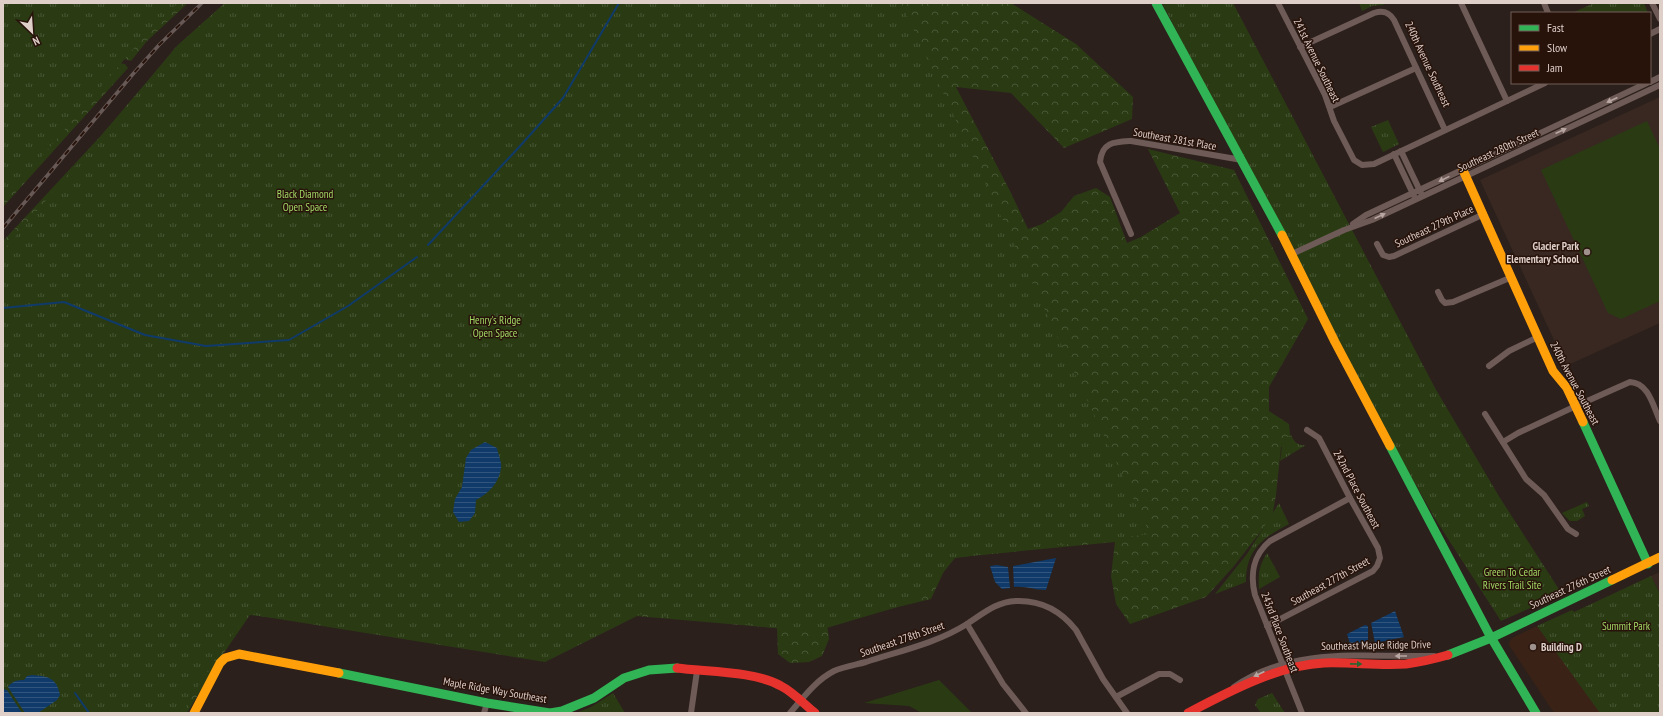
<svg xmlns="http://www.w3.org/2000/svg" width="1663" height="716" viewBox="0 0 1663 716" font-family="'PT Sans Narrow',sans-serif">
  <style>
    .built { fill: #3b2217 }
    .education { fill: #382821 }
    .green { fill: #2a3b14 }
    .forest { fill: url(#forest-crowns) }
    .park { fill: url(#park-tufts) }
    .water { fill: url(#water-rules) }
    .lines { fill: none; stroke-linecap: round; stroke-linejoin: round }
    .stream { stroke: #0f3a69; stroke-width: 2 }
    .street { stroke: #6e5a56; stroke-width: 6 }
    .fast { stroke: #30b455; stroke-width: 9 }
    .slow { stroke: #ff9f0a; stroke-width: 9 }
    .jam { stroke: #e5322d; stroke-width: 9 }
    .rail-casing { stroke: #675956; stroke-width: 3.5 }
    .rail { stroke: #28130b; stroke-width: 2; stroke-dasharray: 6; stroke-linecap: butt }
    .oneway { fill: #b7a6a1 }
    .oneway2 { fill: #2c6430 }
    .poi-dot { fill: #9f928c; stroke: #28130b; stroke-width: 1.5 }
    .labels { text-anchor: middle; stroke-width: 3; stroke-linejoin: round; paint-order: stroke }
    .street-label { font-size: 11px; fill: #decfc9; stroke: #28130b }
    .park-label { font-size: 11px; fill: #a1d965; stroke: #28130b }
    .poi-label { font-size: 11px; font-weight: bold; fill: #decfc9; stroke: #28130b; text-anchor: end }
  </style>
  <defs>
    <pattern id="forest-crowns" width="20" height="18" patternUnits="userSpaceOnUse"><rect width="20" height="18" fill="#2a3b14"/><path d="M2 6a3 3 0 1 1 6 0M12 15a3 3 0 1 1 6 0" fill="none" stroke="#485635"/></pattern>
    <pattern id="park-tufts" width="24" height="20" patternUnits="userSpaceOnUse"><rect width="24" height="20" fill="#2a3b14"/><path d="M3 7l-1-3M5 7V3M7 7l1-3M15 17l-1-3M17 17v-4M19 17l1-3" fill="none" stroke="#485635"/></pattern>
    <pattern id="water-rules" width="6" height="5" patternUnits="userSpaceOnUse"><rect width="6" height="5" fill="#0f3a69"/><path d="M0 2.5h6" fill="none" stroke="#32557d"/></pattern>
  </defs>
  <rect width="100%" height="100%" fill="#2b201b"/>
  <polygon class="built" points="1537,626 1601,713 1554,713 1509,645 1510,640 1514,637"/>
  <g class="education">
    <polygon points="1660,97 1660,323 1566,366 1480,180"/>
    <polygon points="1660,572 1660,594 1651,576"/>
  </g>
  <g class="green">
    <polygon points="1647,121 1660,149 1660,301 1621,319 1608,313 1541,170"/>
    <polygon points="939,680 972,713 922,713 909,706 864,703"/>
  </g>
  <g class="forest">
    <polygon points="103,3 188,3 147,41 131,61 121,58"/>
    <polygon points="225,3 1011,3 1076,44 1133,97 1132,119 1064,148 1011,93 956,87 1010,191 1028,229 1042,224 1061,212 1074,196 1096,188 1110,197 1127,243 1141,237 1180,213 1148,149 1234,170 1308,319 1269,387 1269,411 1289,424 1291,443 1281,447 1276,495 1272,517 1234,566 1206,597 1130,624 1116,604 1111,576 1115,542 950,558 931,599 827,624 829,639 822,656 809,662 790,663 778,654 777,628 636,616 456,640 250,615 219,660 187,713 81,713 3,259 3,241 123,112 175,48"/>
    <polygon points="119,63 125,64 128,68 3,207 3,71"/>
  </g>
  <g class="park">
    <polygon points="3,3 178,3 142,39 117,68 3,202"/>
    <polygon points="225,3 901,3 1150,534 955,558 921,600 813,632 641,614 545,662 248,614 221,649 182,713 3,713 3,251 178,45"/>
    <polygon points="1162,3 1233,3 1435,388 1500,498 1562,594 1501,621 1434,517 1386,432"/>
    <polygon points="1359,3 1384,3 1384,5 1372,6 1362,11"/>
    <polygon points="1594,3 1644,3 1648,13 1572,13"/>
    <polygon points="1388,120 1399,144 1383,152 1371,127"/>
    <path d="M1291,435C1294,442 1298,446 1306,445L1280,461L1283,439Z"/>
    <polygon points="1587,502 1589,506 1582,509 1585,516 1577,521 1570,521 1562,513"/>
    <path d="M1279,503L1289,524C1263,538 1246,549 1246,582L1215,594L1247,554Z"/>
    <path d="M1267,553L1280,577L1259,589C1258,573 1259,566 1267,553Z"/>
    <polygon points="1651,576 1660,594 1660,713 1600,713 1537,626 1572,610 1574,612"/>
    <polygon points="613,693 625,713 576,713 591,707"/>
    <polygon points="1272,693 1285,713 1261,713 1255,705 1258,699"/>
  </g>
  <g class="water">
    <path d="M485,442L497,448C498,454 502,462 501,468C499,483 489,493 476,500L475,513L469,521L459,522L453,512L455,499L462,487L466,458L471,450Z"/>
    <path d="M1056,558L1046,590C1034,590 1026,586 1014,587L1013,566Z"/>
    <polygon points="997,565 1008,567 1010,588 1002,589 995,582 990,566"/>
    <polygon points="1395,611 1404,637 1375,643 1371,623"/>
    <polygon points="1365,625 1368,626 1368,640 1360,644 1350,644 1347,634"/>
    <path d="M32,675C48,676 57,678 60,695L57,700L38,713H25L8,687C12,681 17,680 24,680L27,676Z"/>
    <polygon points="3,689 7,690 22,713 3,713"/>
  </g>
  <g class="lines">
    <g class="stream">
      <polyline points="428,245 521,145 563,98 619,3"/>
      <polyline points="3,308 64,302 145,335 206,346 289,340 348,306 417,257"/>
      <polyline points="75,693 89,713"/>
    </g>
    <g class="street">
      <polyline points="1278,3 1325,95 1334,121 1354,160 1362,165 1374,164 1545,83"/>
      <polyline points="1461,3 1507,101"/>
      <polyline points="1544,3 1548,13"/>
      <polyline points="1652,3 1660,19"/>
      <polyline points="1650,34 1660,29"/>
      <path d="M1300,47L1374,13C1383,10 1389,12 1394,20L1445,130"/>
      <polyline points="1650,82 1660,77"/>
      <polyline points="1330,107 1416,68"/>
      <polyline points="1401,151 1421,193"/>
      <polyline points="1394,154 1414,196"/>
      <polyline points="1353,224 1366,215 1647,83"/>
      <path d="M1131,234L1100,162C1102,142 1114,142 1131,141L1242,160"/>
      <polyline points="1377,244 1383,255 1389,257 1394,256 1484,214"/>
      <polyline points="1292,254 1344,230 1372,220 1660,85"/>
      <polyline points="1438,292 1442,300 1445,303 1453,302 1512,277"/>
      <polyline points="1489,366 1509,351 1538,337"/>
      <polyline points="1485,414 1526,479 1544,495 1568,529 1576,534"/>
      <path d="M1503,442L1518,433L1576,406L1630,382C1649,383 1653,406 1660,421"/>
      <polyline points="967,624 1003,684 1026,713"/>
      <polyline points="1267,626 1373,571 1377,566 1380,558 1378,548 1350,498 1319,438 1307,430"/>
      <path d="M1234,687C1292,646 1366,657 1434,656"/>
      <polyline points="1116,697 1159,674 1170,674 1180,680"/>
      <polyline points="484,713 487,703"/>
      <polyline points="691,713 697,671"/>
      <path d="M790,713C803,698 816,680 834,671C843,667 855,665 866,662C900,651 937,643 967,624C984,613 996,602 1016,601C1041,600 1061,611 1076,630L1103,679L1127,713"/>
      <path d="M1302,713L1255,595C1250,575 1253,555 1270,541L1350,498"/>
    </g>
    <g class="fast">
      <polyline points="1156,3 1282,235"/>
      <polyline points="1583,422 1648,564"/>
      <polyline points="1390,446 1489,634 1536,713"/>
      <polyline points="1448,655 1491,638 1612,580"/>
      <polyline points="339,673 487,703 550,713 562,711 594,698 624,678 649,670 677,668"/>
    </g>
    <g class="slow">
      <polyline points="1463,170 1553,371 1567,388 1583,422"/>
      <polyline points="1282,235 1335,342 1390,446"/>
      <polyline points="1612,580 1660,557"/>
      <polyline points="194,713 220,663 225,658 239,654 339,673"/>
    </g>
    <g class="jam">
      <path d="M677,668C707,672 755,671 781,686C793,692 804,704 815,713"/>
      <path d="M1188,713C1228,692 1278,665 1324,663C1351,662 1379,666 1406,664C1421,662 1434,659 1448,655"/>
    </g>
    <defs>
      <polyline id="rail" points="3,228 133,74 159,45 202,3"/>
    </defs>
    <use href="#rail" class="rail-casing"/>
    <use href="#rail" class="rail"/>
  </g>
  <defs><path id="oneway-solid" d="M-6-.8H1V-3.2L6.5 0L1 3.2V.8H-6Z"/></defs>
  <g class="oneway">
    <use href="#oneway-solid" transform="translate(1612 100) rotate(155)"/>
    <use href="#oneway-solid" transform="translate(1561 131) rotate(-25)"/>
    <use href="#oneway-solid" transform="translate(1444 179) rotate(154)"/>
    <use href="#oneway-solid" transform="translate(1380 216) rotate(-25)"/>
    <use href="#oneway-solid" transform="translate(1401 656) rotate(-180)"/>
    <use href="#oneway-solid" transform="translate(1259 674) rotate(155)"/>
  </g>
  <use class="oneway2" href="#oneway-solid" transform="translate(1356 664) rotate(1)"/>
  <g class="poi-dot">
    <circle cx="1587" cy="252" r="4"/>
    <circle cx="1533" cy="647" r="4"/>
  </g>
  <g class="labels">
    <g class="street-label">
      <text transform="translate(1317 60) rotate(64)" y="4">241st Avenue Southeast</text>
      <text transform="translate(1428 64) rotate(65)" y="4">240th Avenue Southeast</text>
      <text transform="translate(1175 139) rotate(10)" y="4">Southeast 281st Place</text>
      <text transform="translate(1498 150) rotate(-25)" y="4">Southeast 280th Street</text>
      <text transform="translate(1434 226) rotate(-25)" y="4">Southeast 279th Place</text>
      <text transform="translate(1575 383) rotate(62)" y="4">240th Avenue Southeast</text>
      <text transform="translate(1357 489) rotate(62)" y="4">242nd Place Southeast</text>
      <text transform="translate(1330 581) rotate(-29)" y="4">Southeast 277th Street</text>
      <text transform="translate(1570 587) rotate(-25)" y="4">Southeast 276th Street</text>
      <text transform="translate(1280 632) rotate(69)" y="4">243rd Place Southeast</text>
      <text transform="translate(902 639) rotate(-19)" y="4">Southeast 278th Street</text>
      <text transform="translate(1376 645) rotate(-1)" y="4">Southeast Maple Ridge Drive</text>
      <text transform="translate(495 690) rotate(10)" y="4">Maple Ridge Way Southeast</text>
    </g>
    <g class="park-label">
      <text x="305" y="198">Black Diamond<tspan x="305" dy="13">Open Space</tspan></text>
      <text x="495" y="324">Henry's Ridge<tspan x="495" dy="13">Open Space</tspan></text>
      <text x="1512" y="576">Green To Cedar<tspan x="1512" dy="13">Rivers Trail Site</tspan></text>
      <text x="1626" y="630">Summit Park</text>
    </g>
    <g class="poi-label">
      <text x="1579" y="250">Glacier Park<tspan x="1579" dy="13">Elementary School</tspan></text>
      <text x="1541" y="651" text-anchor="start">Building D</text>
    </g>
  </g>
  <rect width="1663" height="716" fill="none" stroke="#decfc9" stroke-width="8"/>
  <rect x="1511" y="12" width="140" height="72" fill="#28130b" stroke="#715e57"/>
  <rect x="1519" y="25" width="20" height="6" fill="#30b455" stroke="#715e57"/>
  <text x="1547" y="32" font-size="12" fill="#decfc9">Fast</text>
  <rect x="1519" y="45" width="20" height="6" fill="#ff9f0a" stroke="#715e57"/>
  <text x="1547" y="52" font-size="12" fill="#decfc9">Slow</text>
  <rect x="1519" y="65" width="20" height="6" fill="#e5322d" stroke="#715e57"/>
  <text x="1547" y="72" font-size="12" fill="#decfc9">Jam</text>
  <g transform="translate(32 32) rotate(155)" stroke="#28130b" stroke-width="3" paint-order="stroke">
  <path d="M0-3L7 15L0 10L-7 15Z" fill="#decfc9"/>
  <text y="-6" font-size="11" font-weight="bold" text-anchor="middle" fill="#decfc9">N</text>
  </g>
</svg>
